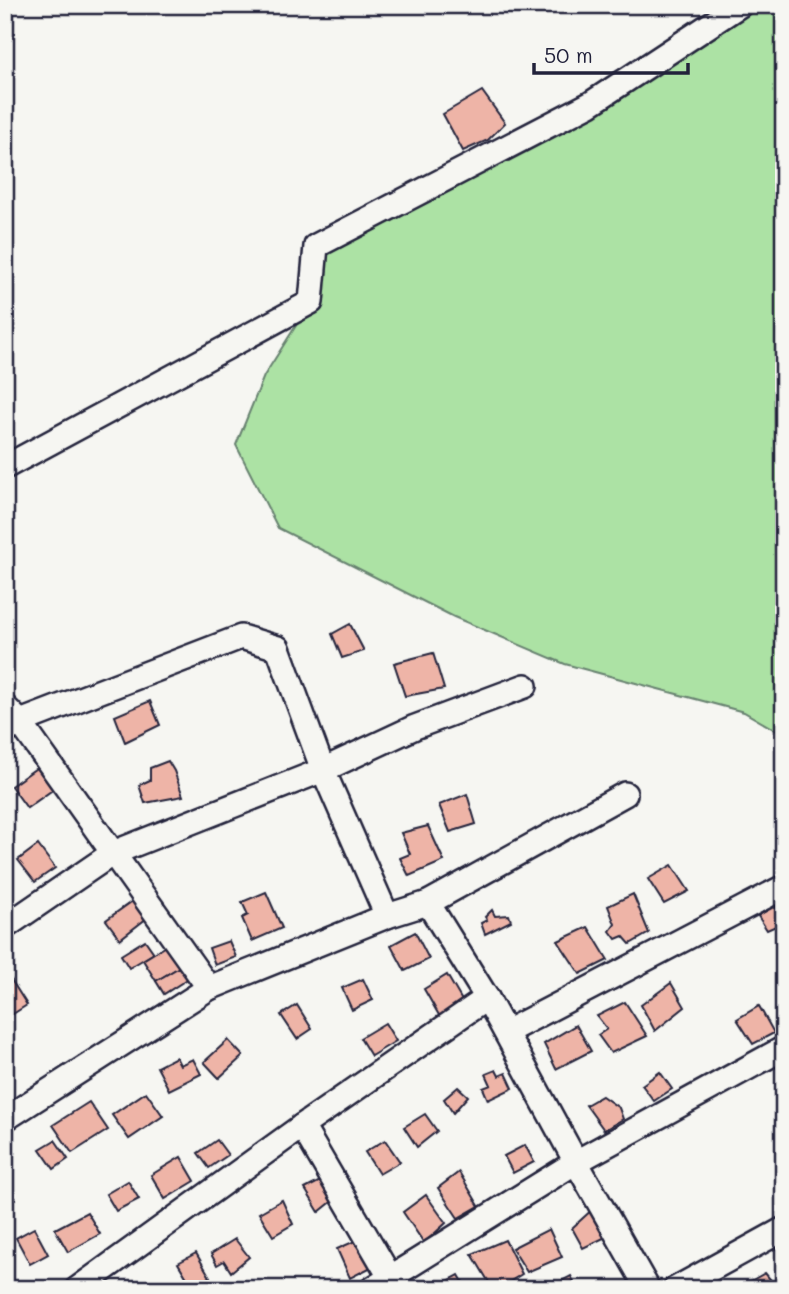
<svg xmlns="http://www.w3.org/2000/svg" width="789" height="1294" viewBox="0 0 789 1294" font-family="Mali,sans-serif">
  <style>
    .green { fill: #ace2a4; stroke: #678270; stroke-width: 2 }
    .building { fill: #eeb4a7; stroke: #22223b; stroke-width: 2 }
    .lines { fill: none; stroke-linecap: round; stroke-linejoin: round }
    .street-casing { stroke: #22223b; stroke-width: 28 }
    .street { stroke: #f6f6f2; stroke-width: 23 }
  </style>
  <rect width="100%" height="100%" fill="#f6f6f2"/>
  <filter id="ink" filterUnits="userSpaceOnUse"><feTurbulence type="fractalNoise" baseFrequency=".0143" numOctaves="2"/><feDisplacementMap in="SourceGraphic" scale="14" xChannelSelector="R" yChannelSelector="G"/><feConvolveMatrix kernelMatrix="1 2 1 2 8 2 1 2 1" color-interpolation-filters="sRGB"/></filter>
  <g filter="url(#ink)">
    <polygon class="green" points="740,5 784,5 784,735 744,712 565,664 454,617 278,528 236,445 264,376 311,302 316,246 590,104"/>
    <g class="building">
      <polygon points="482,91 505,123 488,140 463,151 443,114"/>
      <polygon points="350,624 364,651 342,658 332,634"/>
      <polygon points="433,653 444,689 405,696 394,663"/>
      <polygon points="150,701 160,725 125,742 115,716"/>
      <polygon points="168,761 174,771 183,796 145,803 139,785 150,780 150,768"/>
      <polygon points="42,764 58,786 27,808 11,786"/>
      <polygon points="467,794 476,824 450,832 439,805"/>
      <polygon points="428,826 444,861 409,876 400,858 410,854 401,833"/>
      <polygon points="38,845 55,868 35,882 18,860"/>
      <polygon points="672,865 689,891 664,904 648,879"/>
      <polygon points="266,892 282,928 252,941 242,918 248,915 242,902"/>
      <polygon points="633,894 649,933 630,944 623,936 616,939 610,931 615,924 608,906"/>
      <polygon points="134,900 147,918 120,939 106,920"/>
      <polygon points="775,905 783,923 767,930 758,916"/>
      <polygon points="492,910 495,916 509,915 511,921 485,934 481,923 487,920 485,917"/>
      <polygon points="588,927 608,960 580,974 558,941"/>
      <polygon points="415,932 429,959 405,971 391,945"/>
      <polygon points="145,940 154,953 129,968 121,955"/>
      <polygon points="229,941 236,957 215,965 209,948"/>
      <polygon points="167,945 181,966 156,981 143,960"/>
      <polygon points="181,966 189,978 164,994 156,981"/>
      <polygon points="447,975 464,1004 440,1017 424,989"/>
      <polygon points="10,978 27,1005 5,1019 5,981"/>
      <polygon points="363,979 373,1000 352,1010 342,988"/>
      <polygon points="671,983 685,1007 655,1031 641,1005"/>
      <polygon points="625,1002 647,1036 611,1053 598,1035 607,1029 597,1016"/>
      <polygon points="297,1005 312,1029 297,1039 281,1015"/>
      <polygon points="759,1006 774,1033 753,1044 737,1019"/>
      <polygon points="385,1023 396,1041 371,1056 360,1038"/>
      <polygon points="576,1025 591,1051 556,1069 544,1044"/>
      <polygon points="228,1040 243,1056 219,1078 204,1062"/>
      <polygon points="176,1057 180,1065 193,1059 201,1074 169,1090 157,1067"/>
      <polygon points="496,1070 499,1076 506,1073 513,1088 488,1100 483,1088 491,1085 486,1074"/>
      <polygon points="660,1072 672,1089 654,1101 642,1085"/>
      <polygon points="458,1087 468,1096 453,1113 444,1099"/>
      <polygon points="146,1092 163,1116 129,1139 112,1115"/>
      <polygon points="602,1096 619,1108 623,1119 604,1130 586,1105"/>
      <polygon points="89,1102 108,1130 72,1153 53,1125"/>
      <polygon points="425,1114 437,1131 417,1147 404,1127"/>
      <polygon points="55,1140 68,1159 54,1169 40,1149"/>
      <polygon points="217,1140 228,1155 209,1168 198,1153"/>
      <polygon points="385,1140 400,1162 379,1174 365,1152"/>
      <polygon points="525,1145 534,1162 513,1173 504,1156"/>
      <polygon points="181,1157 195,1181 165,1199 151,1175"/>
      <polygon points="459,1172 479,1206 458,1218 438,1188"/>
      <polygon points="326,1178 340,1195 319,1212 305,1189"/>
      <polygon points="128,1181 139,1199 116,1211 106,1194"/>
      <polygon points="5,1188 15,1199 5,1207"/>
      <polygon points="426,1195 446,1223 424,1243 403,1212"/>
      <polygon points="282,1200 293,1224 273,1236 259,1213"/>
      <polygon points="595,1207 612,1234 583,1248 572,1228"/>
      <polygon points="87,1212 100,1234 68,1252 55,1229"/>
      <polygon points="34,1228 48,1254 30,1264 16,1238"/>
      <polygon points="549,1229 562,1257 527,1272 512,1248"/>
      <polygon points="364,1237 379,1263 350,1278 337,1249"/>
      <polygon points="235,1239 249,1257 231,1272 224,1261 217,1265 211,1254"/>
      <polygon points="505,1240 522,1274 498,1289 493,1289 472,1254"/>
      <polygon points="196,1253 210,1277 193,1288 178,1263"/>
      <polygon points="765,1273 778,1289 743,1289 742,1286"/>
      <polygon points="459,1275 467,1289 440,1289 438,1286"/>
      <polygon points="571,1276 577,1289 546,1289"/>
      <polygon points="151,1280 157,1289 137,1289"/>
    </g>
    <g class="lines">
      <defs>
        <g id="street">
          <polyline points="5,467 311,302 316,246 590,104 740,5"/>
          <polyline points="5,707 20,722 241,637 278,648 323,770 113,853 5,927"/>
          <polyline points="5,732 20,722 209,988"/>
          <polyline points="387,916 428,903 625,794"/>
          <polyline points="506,1032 784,887"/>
          <polyline points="5,1119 209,988 387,916 323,770 415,727 525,686"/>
          <polyline points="302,1126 397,1289"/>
          <polyline points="77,1289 302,1126 487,998"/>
          <polyline points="372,1289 576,1162 487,998 428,903"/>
          <polyline points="648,1289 576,1162 784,1048"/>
          <polyline points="675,1289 784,1229"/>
        </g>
      </defs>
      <use href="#street" class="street-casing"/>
      <use href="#street" class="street"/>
    </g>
  </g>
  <rect width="789" height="1294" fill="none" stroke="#f6f6f2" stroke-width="28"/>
  <rect x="14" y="14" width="761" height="1266" fill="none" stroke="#22223b" stroke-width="2.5" filter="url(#ink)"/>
  <path d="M534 63v10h154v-10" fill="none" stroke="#22223b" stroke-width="3.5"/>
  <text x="544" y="63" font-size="21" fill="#22223b" stroke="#f6f6f2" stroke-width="5" paint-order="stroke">50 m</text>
</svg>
